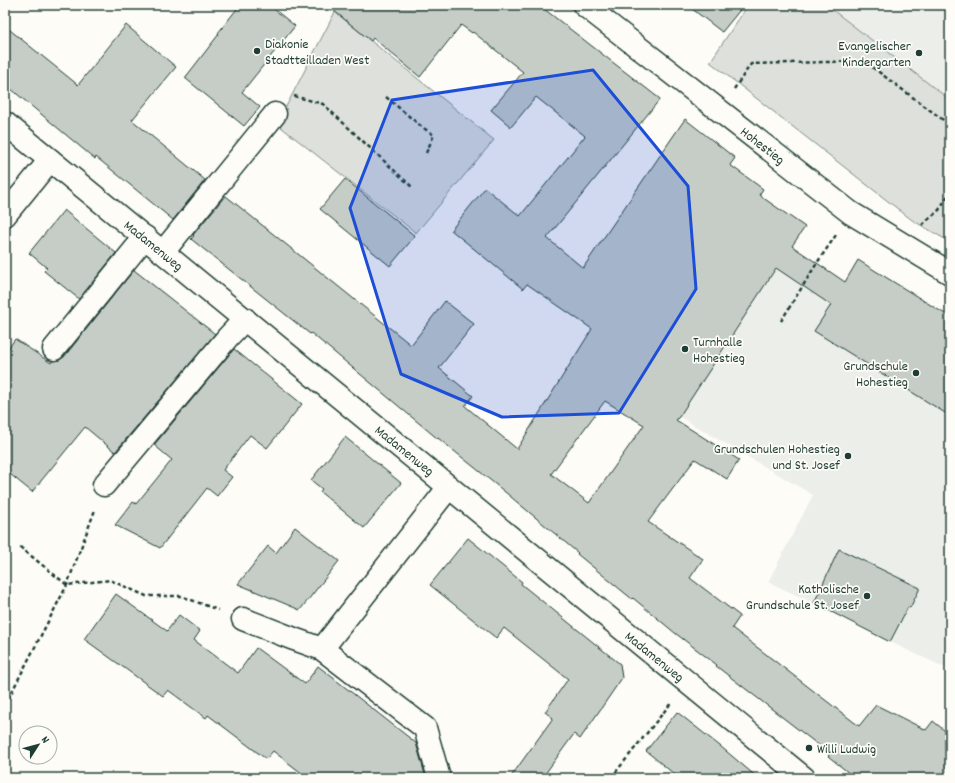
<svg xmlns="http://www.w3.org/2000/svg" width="955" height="783" viewBox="0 0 955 783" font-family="Dekko,sans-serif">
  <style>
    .built { fill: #eceee9 }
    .green { fill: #dde0db; stroke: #7e8e88 }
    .building { fill: #c6cdc7; stroke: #1f3d34; fill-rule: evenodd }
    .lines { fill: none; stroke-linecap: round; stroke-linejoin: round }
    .minor-casing { stroke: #1f3d34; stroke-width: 25 }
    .path { stroke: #1f3d34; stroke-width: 2.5; stroke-dasharray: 4 3; stroke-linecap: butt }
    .minor { stroke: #fdfcf7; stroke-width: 22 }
    .marked { fill: #1d4ed8; fill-opacity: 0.2; stroke: #1d4ed8; stroke-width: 3; stroke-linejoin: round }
    .poi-dot { fill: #1f3d34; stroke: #fdfcf7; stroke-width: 1.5 }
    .labels { text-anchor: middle; stroke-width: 3.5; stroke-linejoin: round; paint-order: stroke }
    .poi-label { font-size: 14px; fill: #1f3d34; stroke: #fdfcf7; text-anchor: end }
    .street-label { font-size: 14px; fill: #1f3d34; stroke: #fdfcf7 }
  </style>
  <rect width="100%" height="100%" fill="#fdfcf7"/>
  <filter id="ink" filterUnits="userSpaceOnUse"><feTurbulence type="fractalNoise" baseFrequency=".025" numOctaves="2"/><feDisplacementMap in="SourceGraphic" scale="8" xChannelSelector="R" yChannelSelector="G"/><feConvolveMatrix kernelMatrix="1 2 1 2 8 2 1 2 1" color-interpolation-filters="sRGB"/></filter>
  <g filter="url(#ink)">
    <g class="built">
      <polygon points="826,5 950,5 950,100"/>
      <polygon points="732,175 805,227 787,253 841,289 858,260 950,317 950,670 890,642 814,603 768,582 813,495 624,384"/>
    </g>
    <g class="green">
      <polygon points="748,5 826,5 950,100 950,242 912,220 710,62"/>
      <polygon points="335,12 494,140 416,233 277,124"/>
    </g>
    <g class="building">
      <polygon points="240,5 269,5 295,26 242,92 260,107 244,126 185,78 219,34 218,33"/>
      <path d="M327,5H539L660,99L547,238L583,268L685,119L735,158L730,165L763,189L759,195L805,227L792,246L845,282L858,260L950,317V416L814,331L831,305L776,268L679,417L676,420L739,460L727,479L695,459L648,522L703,559L690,578L740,616L732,628L859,726L876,705L926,730L933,721L950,735V778H855L828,756L830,754L716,666L717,665L675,633L633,598L632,599L577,554L578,553L505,492L438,438V439L311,333L310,334L191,239L194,236L193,235L225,196H226L411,345L445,301L474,324L439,368L473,396L465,406L517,449L592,329L527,284L523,289L451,230L485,188L520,216L585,136L536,97L511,127L491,110L523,72L473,32L472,33L461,25L420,77L373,38L371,41ZM605,401L644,425L589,503L551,474Z"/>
      <polygon points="687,5 744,5 722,32"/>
      <polygon points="126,25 176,67 132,120 205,180 173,220 96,157 95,159 5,84 5,26 78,85"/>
      <polygon points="345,179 415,236 390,266 320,209"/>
      <polygon points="64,210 116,253 79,299 44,271 47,268 29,253"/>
      <polygon points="134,270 215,334 115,452 85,427 32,492 5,470 5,353 15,339 51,363 52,361 59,360 64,357"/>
      <polygon points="234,349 302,404 267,448 250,435 223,470 232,477 217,496 207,488 160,548 115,525 133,502 136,504 172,460 154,445"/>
      <polygon points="345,437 401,483 364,528 320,492 322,489 311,480"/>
      <polygon points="295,527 339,561 300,610 238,584 268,546 276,553"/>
      <polygon points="468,538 522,582 521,584 620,664 622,678 580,739 574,734 542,778 510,778 553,718 545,712 568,679 504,628 496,638 430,585"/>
      <polygon points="839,549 920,588 910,608 908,607 890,642 814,603"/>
      <polygon points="116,594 167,631 179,615 200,631 194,640 238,673 256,648 305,684 318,666 416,743 426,778 308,778 273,751 266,759 208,715 206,718 168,690 163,696 84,639"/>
      <polygon points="677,712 720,746 758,778 679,778 646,751"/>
    </g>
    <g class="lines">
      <defs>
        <g id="minor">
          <polyline points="584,5 851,213 950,273"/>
          <polyline points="5,123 804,778"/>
          <polyline points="5,215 50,160"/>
          <polyline points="163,252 275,114"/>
          <polyline points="54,349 145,237"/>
          <polyline points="104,485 228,337 245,319"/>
          <polyline points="243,619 294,639 322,649"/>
          <polyline points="439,778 425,728 322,649 449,487"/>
        </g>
      </defs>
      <use href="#minor" class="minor-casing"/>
      <g class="path">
        <polyline points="734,89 751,64 864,61 950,125"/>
        <polyline points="294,96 323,104 412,187"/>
        <polyline points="386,97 422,127 434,135 426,153"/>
        <polyline points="922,225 939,210 950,192"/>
        <polyline points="781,321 817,263 836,235"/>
        <polyline points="20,547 67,585 110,580 146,596 181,596 218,610"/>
        <polyline points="5,705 67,585 95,510"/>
        <polyline points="611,778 671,703"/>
      </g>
      <use href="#minor" class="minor"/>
    </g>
  </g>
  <path class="marked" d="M593,70L688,186L696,289L619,413L502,417L401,374L350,208L392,100Z"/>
  <g class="poi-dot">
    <circle cx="257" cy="51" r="4"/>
    <circle cx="919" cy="53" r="4"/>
    <circle cx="685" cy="349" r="4"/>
    <circle cx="916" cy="373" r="4"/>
    <circle cx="848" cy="456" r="4"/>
    <circle cx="867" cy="596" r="4"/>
    <circle cx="809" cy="748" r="4"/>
  </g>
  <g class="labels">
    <g class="poi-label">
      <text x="265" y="48" text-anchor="start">Diakonie<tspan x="265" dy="16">Stadtteilladen West</tspan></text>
      <text x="911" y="50">Evangelischer<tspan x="911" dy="16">Kindergarten</tspan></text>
      <text x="693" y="346" text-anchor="start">Turnhalle<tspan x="693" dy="16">Hohestieg</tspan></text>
      <text x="908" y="370">Grundschule<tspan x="908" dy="16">Hohestieg</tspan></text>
      <text x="840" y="453">Grundschulen Hohestieg<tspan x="840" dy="16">und St. Josef</tspan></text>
      <text x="859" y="593">Katholische<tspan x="859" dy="16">Grundschule St. Josef</tspan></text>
      <text x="817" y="753" text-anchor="start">Willi Ludwig</text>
    </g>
    <g class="street-label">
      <text transform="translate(763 145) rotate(38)" y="5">Hohestieg</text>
      <text transform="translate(154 245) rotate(39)" y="5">Madamenweg</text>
      <text transform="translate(405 450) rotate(39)" y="5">Madamenweg</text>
      <text transform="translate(655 656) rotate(39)" y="5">Madamenweg</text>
    </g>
  </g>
  <rect width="955" height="783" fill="none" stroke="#fdfcf7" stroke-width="20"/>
  <rect x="10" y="10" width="935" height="763" fill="none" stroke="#1f3d34" stroke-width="1.5" filter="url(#ink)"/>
  <g transform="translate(38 745) rotate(54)"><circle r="19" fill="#fdfcf7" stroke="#a4b0a9"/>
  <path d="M0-3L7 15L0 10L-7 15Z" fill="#1f3d34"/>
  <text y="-6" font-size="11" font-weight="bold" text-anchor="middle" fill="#1f3d34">N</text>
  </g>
</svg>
